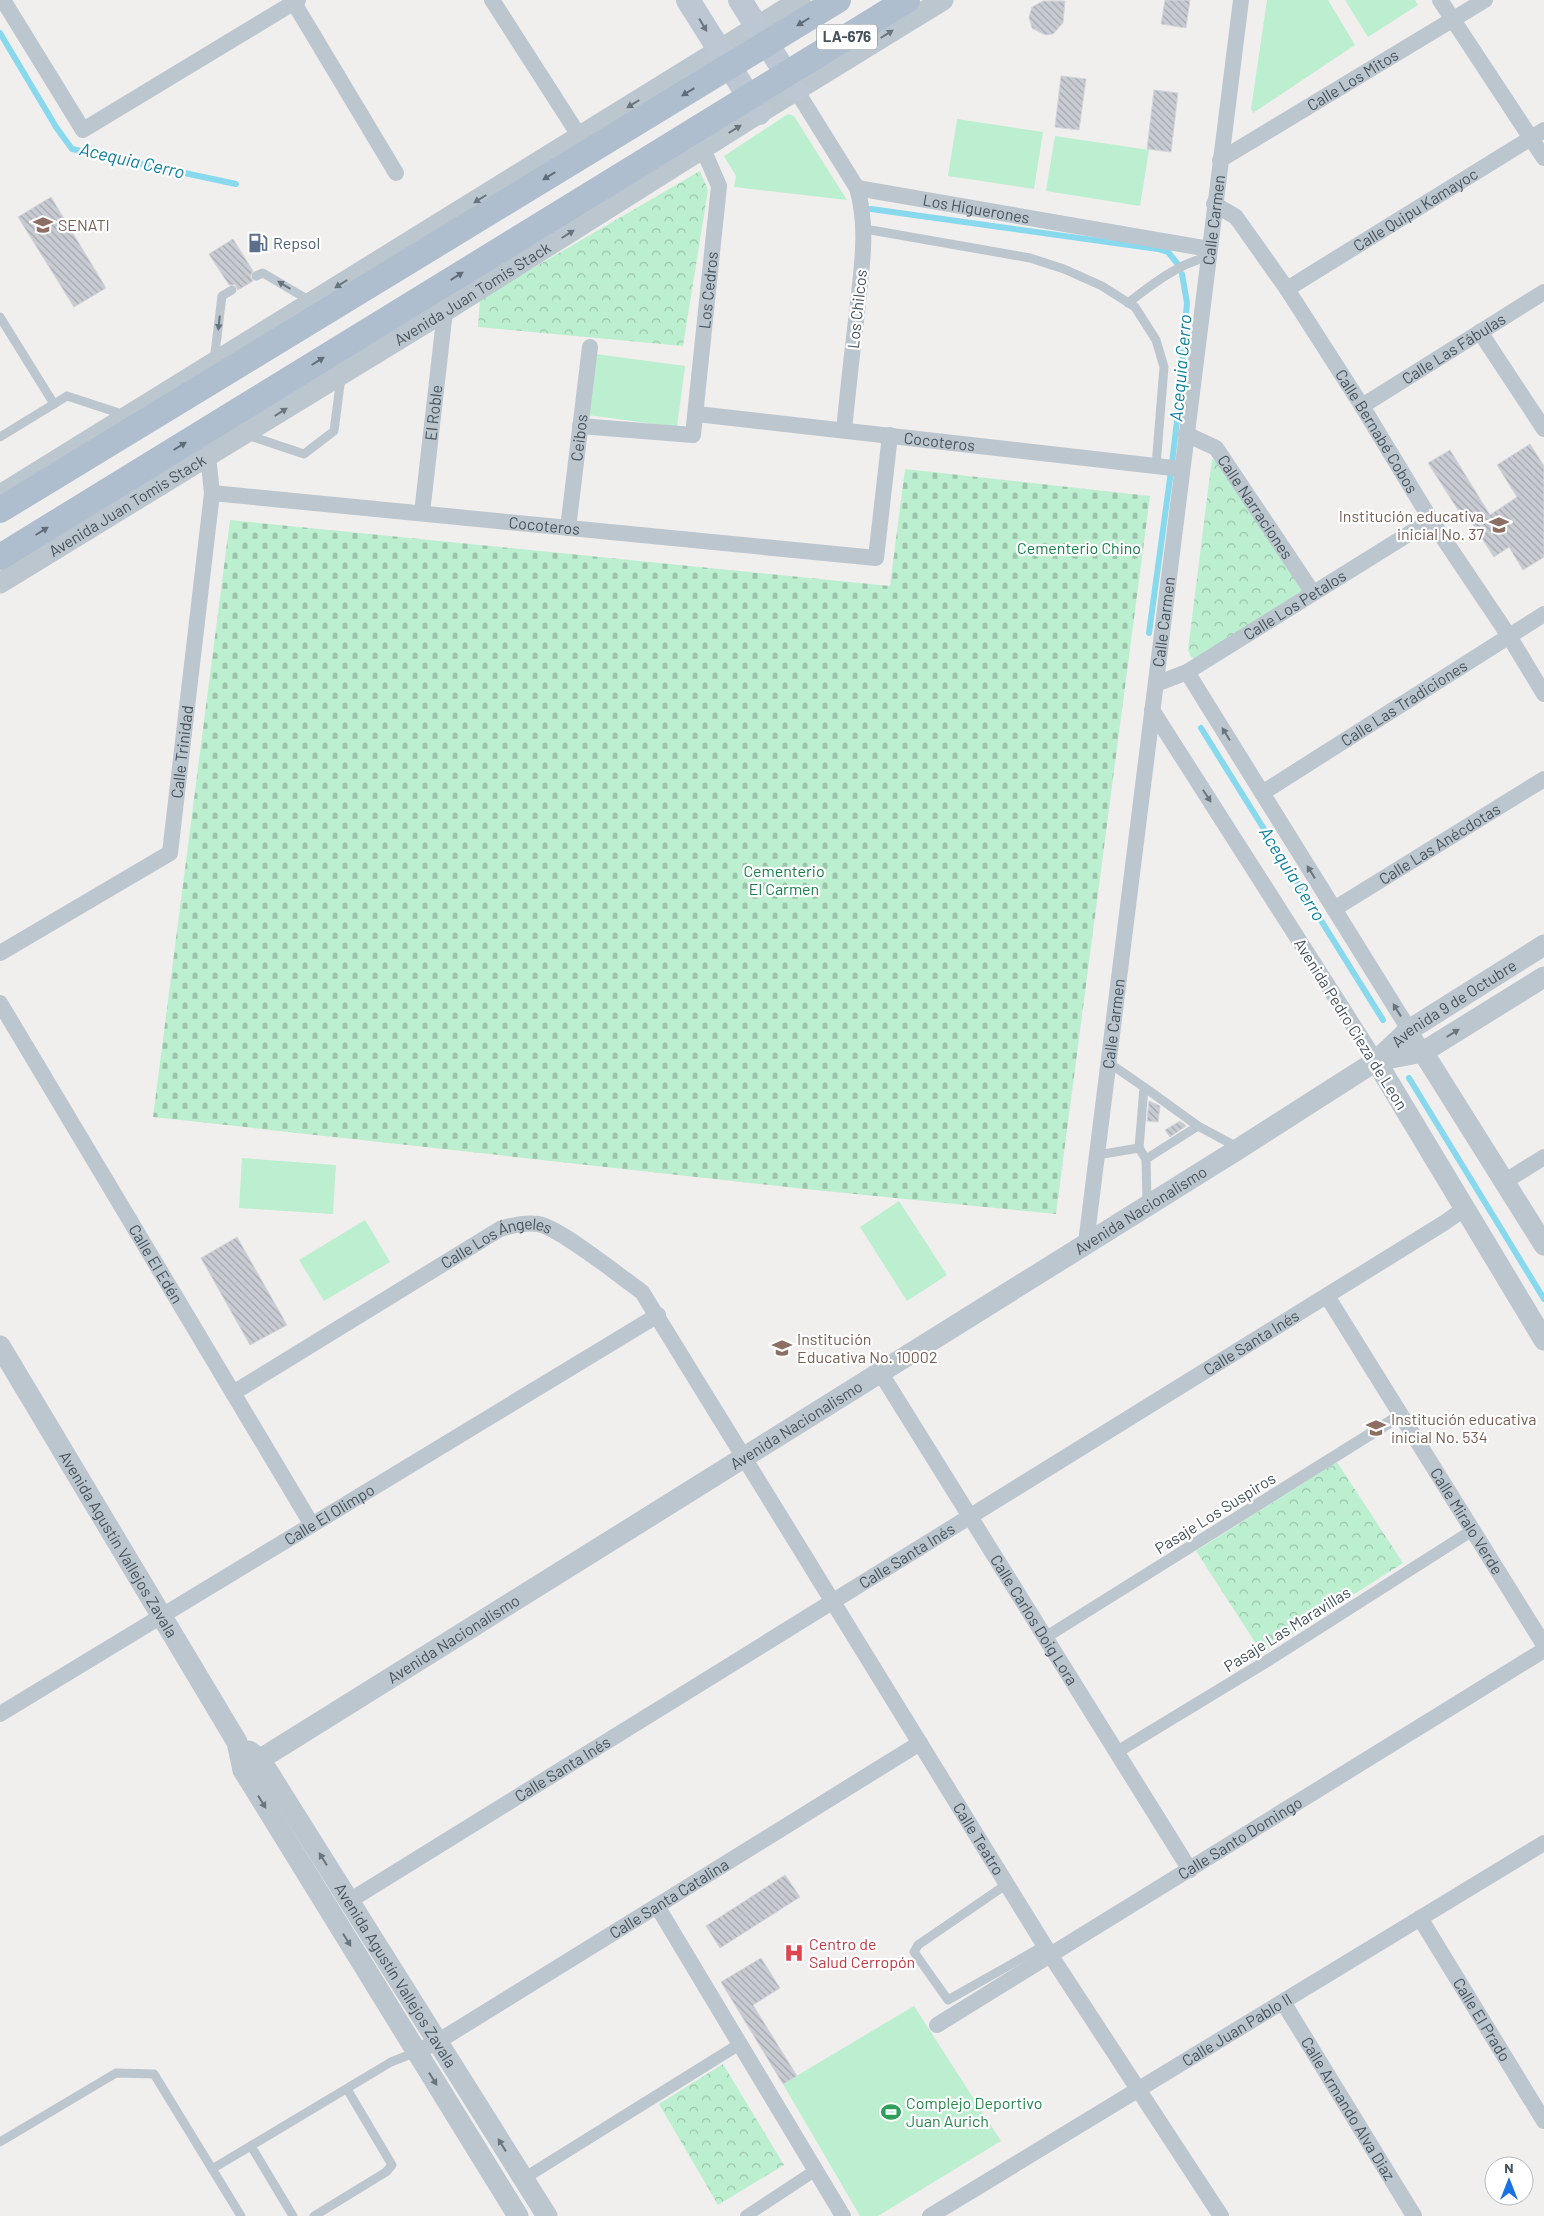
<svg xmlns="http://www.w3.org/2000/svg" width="1544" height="2216" viewBox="0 0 1544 2216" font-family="Barlow,sans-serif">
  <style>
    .grass { fill: #bcefcf }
    .cemetery { fill: url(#cemetery-stones) }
    .park { fill: url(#park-crowns) }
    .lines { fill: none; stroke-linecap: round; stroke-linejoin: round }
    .stream { stroke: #88d9ed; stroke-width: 6 }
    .building { fill: url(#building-back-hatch); stroke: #d2d5da }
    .service { stroke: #bcc6ce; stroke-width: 9 }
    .pedestrian { stroke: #bcc6ce; stroke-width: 12 }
    .minor { stroke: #bcc6ce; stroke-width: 16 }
    .tertiary { stroke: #bcc6ce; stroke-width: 21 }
    .secondary { stroke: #bcc7d3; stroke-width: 24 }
    .primary { stroke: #aebece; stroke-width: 26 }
    .oneway { fill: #606d78 }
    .oneway2 { fill: #697580 }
    .oneway3 { fill: #69757e }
    .labels { text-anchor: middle; stroke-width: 4.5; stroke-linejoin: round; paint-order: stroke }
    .shield { fill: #fff; stroke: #7e868d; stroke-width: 1 }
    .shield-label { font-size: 15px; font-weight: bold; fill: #46525c }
    .street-label { font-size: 16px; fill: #46525c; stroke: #fff }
    .education-label { font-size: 16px; fill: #785e54; stroke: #fff; text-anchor: start }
    .service-label { font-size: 16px; fill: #4e5e75; stroke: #fff; text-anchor: start }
    .park-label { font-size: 16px; fill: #167f49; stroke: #fff }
    .health-label { font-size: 16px; fill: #be3a42; stroke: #fff; text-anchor: start }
    .leisure-label { font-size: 16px; fill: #27864d; stroke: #fff; text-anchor: start }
    .water-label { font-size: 18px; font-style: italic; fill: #0b809c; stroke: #fff }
  </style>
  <defs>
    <pattern id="cemetery-stones" width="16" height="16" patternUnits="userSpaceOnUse" patternTransform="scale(1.25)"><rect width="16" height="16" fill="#bcefcf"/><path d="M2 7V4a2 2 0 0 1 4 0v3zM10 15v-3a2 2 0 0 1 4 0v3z" fill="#9bc4ab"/></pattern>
    <pattern id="park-crowns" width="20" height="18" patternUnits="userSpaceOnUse" patternTransform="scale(1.25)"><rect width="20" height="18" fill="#bcefcf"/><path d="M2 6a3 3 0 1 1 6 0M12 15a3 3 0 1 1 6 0" fill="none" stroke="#9bc4ab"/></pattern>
    <pattern id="building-back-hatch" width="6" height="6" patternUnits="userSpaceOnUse" patternTransform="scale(1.25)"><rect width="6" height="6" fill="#c8cbd1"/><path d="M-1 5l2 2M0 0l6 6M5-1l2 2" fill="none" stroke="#a4a7ad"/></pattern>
  </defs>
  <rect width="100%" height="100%" fill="#f1eeee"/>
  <g class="grass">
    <polygon points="1267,0 1328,0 1355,45 1253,113 1251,109"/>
    <polygon points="1345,0 1415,0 1418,5 1368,37"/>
    <polygon points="788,114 794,116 847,200 734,187 736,176 724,156"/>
    <polygon points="957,119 1043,132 1034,189 948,176"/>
    <polygon points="1055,136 1149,150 1140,206 1046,191"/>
    <polygon points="596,354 685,366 677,427 588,415"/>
    <polygon points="242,1158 336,1165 333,1214 239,1208"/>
    <polygon points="899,1201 947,1275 907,1301 860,1227"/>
    <polygon points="365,1220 390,1262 324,1301 299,1260"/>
    <polygon points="914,2006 1001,2141 878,2216 860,2216 783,2084"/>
  </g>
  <polygon class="cemetery" points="905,469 1150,496 1056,1214 815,1190 153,1117 230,520 890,586"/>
  <g class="park">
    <polygon points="700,171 708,190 683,346 478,327 480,299"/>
    <polygon points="1212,459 1219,462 1302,591 1195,659 1191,657 1188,650"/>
    <polygon points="1337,1462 1403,1563 1262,1653 1196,1551"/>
    <polygon points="723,2064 784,2165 718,2205 659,2104"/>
  </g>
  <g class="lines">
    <g class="stream">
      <polyline points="0,33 56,127 72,149 236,184"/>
      <polyline points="871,209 1158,249 1168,252 1177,263"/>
      <polyline points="1172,463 1178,412 1187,303 1182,274"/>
      <polyline points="1149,633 1171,471"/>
      <polyline points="1201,728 1383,1020"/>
      <polyline points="1409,1078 1544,1299"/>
    </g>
  </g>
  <g class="building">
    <polygon points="1165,0 1190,0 1186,28 1161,24"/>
    <polygon points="1043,1 1065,1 1063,23 1053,34 1045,35 1032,28 1029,17 1032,7"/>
    <polygon points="1061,76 1086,79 1079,130 1055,127"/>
    <polygon points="1154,90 1178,93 1171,152 1147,149"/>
    <polygon points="51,197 106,288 74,307 18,217"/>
    <polygon points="233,239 253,271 250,276 253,281 238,290 235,285 229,285 209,254"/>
    <polygon points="1530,444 1544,466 1544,557 1523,570 1509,547 1494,557 1464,511 1460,513 1428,463 1450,450 1490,515 1517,497 1497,465"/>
    <polygon points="1149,1101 1160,1106 1158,1122 1147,1121"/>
    <polygon points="1180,1121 1186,1126 1170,1137 1165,1130"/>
    <polygon points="237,1237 287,1325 250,1345 201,1258"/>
    <polygon points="785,1875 800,1897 720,1948 706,1926"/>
    <polygon points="761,1958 780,1988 753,2005 797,2076 783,2084 721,1982"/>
  </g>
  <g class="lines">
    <g class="service">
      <polyline points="865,229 1030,258 1064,269 1102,286 1135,307 1156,340 1164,367 1156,466"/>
      <polyline points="256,276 263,273 312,302"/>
      <path d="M1128,303C1151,285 1179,263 1208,257"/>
      <polyline points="0,317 54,404"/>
      <polyline points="214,361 222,296 232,290"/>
      <polyline points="247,435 304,454 334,431 341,377"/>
      <polyline points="0,437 67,396 125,415"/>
      <polyline points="1109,1063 1144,1087 1139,1148"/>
      <polyline points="1144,1087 1198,1126"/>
      <polyline points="1097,1155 1139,1148 1146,1159 1147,1203"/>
      <polyline points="1146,1159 1198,1126 1239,1148"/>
      <polyline points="1007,1884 918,1945 914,1952 948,2000 1045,1945"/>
      <polyline points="0,2142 116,2073 154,2074 241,2216"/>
      <polyline points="251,2146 293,2216"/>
      <polyline points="212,2169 391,2062 416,2052"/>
      <polyline points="314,2216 386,2172 392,2165 347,2089"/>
    </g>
    <g class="pedestrian">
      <polyline points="1046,1637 1401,1415"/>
      <polyline points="1117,1752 1267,1661 1473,1530"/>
      <polyline points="523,2179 740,2044"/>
      <polyline points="746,2216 816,2170"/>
    </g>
    <g class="minor">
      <polyline points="3,0 83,130 298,0"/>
      <polyline points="492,0 580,137"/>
      <polyline points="1440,0 1544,158"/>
      <polyline points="294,3 396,173"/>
      <path d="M796,90L857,188C869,229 861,271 857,313C852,352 848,391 844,430"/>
      <path id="s1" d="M1220,160L1485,0"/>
      <path id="s2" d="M857,188L1209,249"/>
      <path id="s3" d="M1214,204L1236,217L1287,289L1362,406L1431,520L1509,636L1544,694"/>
      <path id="s4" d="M1287,289L1544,130"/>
      <polyline points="1480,332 1544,429"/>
      <path id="s5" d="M1362,406L1544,292"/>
      <path id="s6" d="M697,414L1182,469"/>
      <path id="s7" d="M580,426L693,435L719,186L703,149"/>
      <path id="s8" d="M1186,434L1216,448L1313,593"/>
      <path id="s9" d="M212,493L876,558L890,435"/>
      <path id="s10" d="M422,513L445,311"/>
      <path id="s11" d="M568,528L590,347"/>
      <polyline points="1187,672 1423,1052"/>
      <path id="s12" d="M1156,684L1187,672L1431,520"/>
      <polyline points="1152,710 1376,1061"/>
      <path id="s13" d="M1262,793L1544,614"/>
      <path id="s14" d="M1334,909L1544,779"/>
      <path id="s15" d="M0,953L170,853L212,493L208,456"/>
      <path id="s16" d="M0,1003L312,1525"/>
      <polyline points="1504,1182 1544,1157"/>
      <path id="s17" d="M1086,1243L1241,0"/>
      <path id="s18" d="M1327,1296L1544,1645"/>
      <path id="s19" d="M880,1372L1190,1870"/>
      <path id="s20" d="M233,1393L500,1229C513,1225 525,1222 538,1224C559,1227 621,1277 642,1292L1051,1956L1221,2216"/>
      <path id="s21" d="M0,1714L658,1315"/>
      <path id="s22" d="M349,1901L1444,1223L1464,1209"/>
      <polyline points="657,1906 843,2216"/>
      <path id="s23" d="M1420,1918L1544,2121"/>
      <path id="s24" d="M1283,2002L1414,2216"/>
      <path id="s25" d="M937,2025L1544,1650"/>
      <path id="s26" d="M416,2052L437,2042L920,1743"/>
      <path id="s27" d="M930,2216L1544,1843"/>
    </g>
    <g class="tertiary">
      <polyline points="0,495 800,0"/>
      <path id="s28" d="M0,583L445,311L759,113L943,0"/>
      <polyline points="1423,1052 1544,1245"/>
      <polyline points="1376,1061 1544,1340"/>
      <polyline points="1376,1061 1423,1052 1544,977"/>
      <path id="s29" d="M0,1346L237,1742L243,1770L518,2216"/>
      <path id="s30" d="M249,1751L260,1759L547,2216"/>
      <path id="s31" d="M243,1770L1240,1148L1376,1061L1409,1030L1544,945"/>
    </g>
    <g class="secondary">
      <polyline points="688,0 759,113"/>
      <polyline points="740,0 796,90"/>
    </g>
    <g class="primary">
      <polyline points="0,510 838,0"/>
      <polyline points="0,557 907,0"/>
    </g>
  </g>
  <defs><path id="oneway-solid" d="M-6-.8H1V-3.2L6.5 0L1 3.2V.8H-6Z" transform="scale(1.25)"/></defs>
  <g class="oneway">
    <use href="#oneway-solid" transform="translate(803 22) rotate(148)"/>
    <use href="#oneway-solid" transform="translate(688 92) rotate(149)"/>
    <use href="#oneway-solid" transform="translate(549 176) rotate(149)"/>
    <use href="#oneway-solid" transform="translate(457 276) rotate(-32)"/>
    <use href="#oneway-solid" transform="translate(318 361) rotate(-32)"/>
    <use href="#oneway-solid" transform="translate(180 446) rotate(-32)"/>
    <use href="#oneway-solid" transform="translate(42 531) rotate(-32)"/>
  </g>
  <use class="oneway2" href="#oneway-solid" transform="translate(703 25) rotate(59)"/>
  <g class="oneway3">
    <use href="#oneway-solid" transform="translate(887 34) rotate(-32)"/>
    <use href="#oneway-solid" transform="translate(633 104) rotate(148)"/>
    <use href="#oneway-solid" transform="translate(735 129) rotate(-32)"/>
    <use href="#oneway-solid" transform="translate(480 199) rotate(148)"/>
    <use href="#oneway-solid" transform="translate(568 234) rotate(-32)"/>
    <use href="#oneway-solid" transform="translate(341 284) rotate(148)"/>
    <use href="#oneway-solid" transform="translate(284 285) rotate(-149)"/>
    <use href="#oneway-solid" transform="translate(219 323) rotate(96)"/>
    <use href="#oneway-solid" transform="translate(281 412) rotate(-32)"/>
    <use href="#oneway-solid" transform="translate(1226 734) rotate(-122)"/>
    <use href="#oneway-solid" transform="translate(1207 796) rotate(57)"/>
    <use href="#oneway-solid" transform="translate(1311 872) rotate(-122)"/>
    <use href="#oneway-solid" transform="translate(1397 1010) rotate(-122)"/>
    <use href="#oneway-solid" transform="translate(1453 1033) rotate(-32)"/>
    <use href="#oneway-solid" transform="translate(262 1802) rotate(58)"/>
    <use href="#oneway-solid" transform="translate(323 1859) rotate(-122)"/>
    <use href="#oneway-solid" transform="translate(347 1940) rotate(58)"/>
    <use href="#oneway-solid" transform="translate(433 2079) rotate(58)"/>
    <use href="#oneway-solid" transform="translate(502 2145) rotate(-122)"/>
  </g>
  <defs>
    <symbol id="university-bare" viewBox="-9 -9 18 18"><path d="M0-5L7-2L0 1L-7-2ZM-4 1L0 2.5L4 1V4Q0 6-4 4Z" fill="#8d6e63" stroke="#fff" stroke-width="2.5" paint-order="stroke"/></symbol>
    <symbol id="fuel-bare" viewBox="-9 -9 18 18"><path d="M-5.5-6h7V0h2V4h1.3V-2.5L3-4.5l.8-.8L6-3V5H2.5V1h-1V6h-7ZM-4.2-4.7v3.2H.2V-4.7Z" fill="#5c6f8a" stroke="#fff" stroke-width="2.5" paint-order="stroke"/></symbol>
    <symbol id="school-bare" viewBox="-9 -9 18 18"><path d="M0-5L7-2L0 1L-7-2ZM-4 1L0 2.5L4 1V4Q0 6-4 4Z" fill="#8d6e63" stroke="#fff" stroke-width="2.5" paint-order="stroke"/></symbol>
    <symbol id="hospital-bare" viewBox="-9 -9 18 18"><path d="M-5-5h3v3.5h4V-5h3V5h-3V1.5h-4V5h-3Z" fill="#e0444e" stroke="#fff" stroke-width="2.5" paint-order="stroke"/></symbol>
    <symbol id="stadium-bare" viewBox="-9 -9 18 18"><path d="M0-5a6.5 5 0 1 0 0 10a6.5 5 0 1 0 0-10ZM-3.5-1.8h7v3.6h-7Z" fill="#2e9e5b" stroke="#fff" stroke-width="2.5" paint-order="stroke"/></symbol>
  </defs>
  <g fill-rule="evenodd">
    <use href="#university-bare" x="29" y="211" width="28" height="28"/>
    <use href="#fuel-bare" x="244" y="229" width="28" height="28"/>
    <use href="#school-bare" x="1485" y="511" width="28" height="28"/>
    <use href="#school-bare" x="768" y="1334" width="28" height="28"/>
    <use href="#school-bare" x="1362" y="1414" width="28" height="28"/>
    <use href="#hospital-bare" x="780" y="1939" width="28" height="28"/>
    <use href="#stadium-bare" x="877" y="2098" width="28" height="28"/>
  </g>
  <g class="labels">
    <rect class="shield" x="817" y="24.5" width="60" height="25" rx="4"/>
    <g class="shield-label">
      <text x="847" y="42">LA-676</text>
    </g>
    <g class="street-label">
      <text dy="6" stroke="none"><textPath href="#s1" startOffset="155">Calle Los Mitos</textPath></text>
      <text dy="6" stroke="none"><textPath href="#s2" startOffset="121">Los Higuerones</textPath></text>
      <text dy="6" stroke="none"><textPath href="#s4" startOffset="151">Calle Quipu Kamayoc</textPath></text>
      <text dy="6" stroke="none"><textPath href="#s17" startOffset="1031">Calle Carmen</textPath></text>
      <text dy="6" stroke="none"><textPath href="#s7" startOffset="259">Los Cedros</textPath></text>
      <text dy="6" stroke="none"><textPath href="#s28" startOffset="554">Avenida Juan Tomis Stack</textPath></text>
      <text transform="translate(857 309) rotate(-84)" y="6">Los Chilcos</text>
      <text dy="6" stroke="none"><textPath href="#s5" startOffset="108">Calle Las Fábulas</textPath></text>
      <text dy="6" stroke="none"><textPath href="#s10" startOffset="101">El Roble</textPath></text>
      <text dy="6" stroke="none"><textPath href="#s3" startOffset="282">Calle Bernabé Cobos</textPath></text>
      <text dy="6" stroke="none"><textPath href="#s11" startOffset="91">Ceibos</textPath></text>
      <text dy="6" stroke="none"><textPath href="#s6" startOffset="244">Cocoteros</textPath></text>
      <text dy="6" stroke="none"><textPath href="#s28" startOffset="149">Avenida Juan Tomis Stack</textPath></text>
      <text dy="6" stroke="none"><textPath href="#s8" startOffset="104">Calle Narraciones</textPath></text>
      <text dy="6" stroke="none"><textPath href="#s9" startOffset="334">Cocoteros</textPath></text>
      <text dy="6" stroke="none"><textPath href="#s12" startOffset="160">Calle Los Petalos</textPath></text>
      <text dy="6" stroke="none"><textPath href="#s17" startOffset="626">Calle Carmen</textPath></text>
      <text dy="6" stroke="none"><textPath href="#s13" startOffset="168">Calle Las Tradiciones</textPath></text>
      <text dy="6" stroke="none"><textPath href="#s15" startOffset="299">Calle Trinidad</textPath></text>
      <text dy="6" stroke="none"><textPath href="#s14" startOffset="124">Calle Las Anécdotas</textPath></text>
      <text dy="6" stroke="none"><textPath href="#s31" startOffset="1434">Avenida 9 de Octubre</textPath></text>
      <text dy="6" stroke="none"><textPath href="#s17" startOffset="221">Calle Carmen</textPath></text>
      <text transform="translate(1351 1024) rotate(58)" y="6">Avenida Pedro Cieza de Leon</text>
      <text dy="6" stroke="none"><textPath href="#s31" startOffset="1058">Avenida Nacionalismo</textPath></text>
      <text dy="6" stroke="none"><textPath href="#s20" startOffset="306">Calle Los Ángeles</textPath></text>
      <text dy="6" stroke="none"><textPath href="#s16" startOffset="304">Calle El Edén</textPath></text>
      <text dy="6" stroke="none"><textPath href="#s22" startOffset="1061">Calle Santa Inés</textPath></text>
      <text dy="6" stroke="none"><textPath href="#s31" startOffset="652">Avenida Nacionalismo</textPath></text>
      <text transform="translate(1215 1513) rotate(-32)" y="6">Pasaje Los Suspiros</text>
      <text dy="6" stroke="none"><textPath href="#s21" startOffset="385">Calle El Olimpo</textPath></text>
      <text dy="6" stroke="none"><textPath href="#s18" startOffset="265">Calle Miralo Verde</textPath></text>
      <text dy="6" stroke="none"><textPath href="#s29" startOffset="231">Avenida Agustín Vallejos Zavala</textPath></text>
      <text dy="6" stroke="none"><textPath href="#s22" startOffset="656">Calle Santa Inés</textPath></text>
      <text dy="6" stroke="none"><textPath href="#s19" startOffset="292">Calle Carlos Doig Lora</textPath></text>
      <text transform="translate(1287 1629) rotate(-32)" y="6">Pasaje Las Maravillas</text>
      <text dy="6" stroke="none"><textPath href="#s31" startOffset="248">Avenida Nacionalismo</textPath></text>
      <text dy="6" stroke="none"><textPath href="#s22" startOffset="251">Calle Santa Inés</textPath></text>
      <text dy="6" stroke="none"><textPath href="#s25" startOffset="356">Calle Santo Domingo</textPath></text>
      <text dy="6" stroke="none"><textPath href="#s20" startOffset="1119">Calle Teatro</textPath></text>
      <text dy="6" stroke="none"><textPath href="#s26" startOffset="296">Calle Santa Catalina</textPath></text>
      <text dy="6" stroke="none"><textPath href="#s30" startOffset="269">Avenida Agustín Vallejos Zavala</textPath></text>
      <text dy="6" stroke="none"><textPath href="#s23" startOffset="119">Calle El Prado</textPath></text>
      <text dy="6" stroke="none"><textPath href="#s27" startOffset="359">Calle Juan Pablo II</textPath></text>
      <text dy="6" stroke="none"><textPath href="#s24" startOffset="125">Calle Armando Alva Diaz</textPath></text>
    </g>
    <g class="education-label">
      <text x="58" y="231">SENATI</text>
      <text x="1484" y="522" text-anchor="end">Institución educativa<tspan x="1484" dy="18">inicial No. 37</tspan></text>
      <text x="797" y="1345">Institución<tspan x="797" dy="18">Educativa No. 10002</tspan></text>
      <text x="1391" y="1425">Institución educativa<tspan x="1391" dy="18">inicial No. 534</tspan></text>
    </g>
    <g class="service-label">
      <text x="273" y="249">Repsol</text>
    </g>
    <g class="park-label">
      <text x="1079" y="554">Cementerio Chino</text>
      <text x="784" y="877">Cementerio<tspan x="784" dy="18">El Carmen</tspan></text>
    </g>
    <g class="health-label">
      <text x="809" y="1950">Centro de<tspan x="809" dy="18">Salud Cerropón</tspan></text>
    </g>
    <g class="leisure-label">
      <text x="906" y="2109">Complejo Deportivo<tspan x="906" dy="18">Juan Aurich</tspan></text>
    </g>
    <g class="water-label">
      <text transform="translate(132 161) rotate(13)" y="6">Acequia Cerro</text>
      <text transform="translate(1181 368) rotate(-85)" y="6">Acequia Cerro</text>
      <text transform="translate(1292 874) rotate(58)" y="6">Acequia Cerro</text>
    </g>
  </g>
  <g transform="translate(1509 2181)"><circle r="24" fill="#ffffff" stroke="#b5babe"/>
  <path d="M0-4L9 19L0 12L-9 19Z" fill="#1772e3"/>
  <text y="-8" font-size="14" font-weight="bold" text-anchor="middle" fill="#46525c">N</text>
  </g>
</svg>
